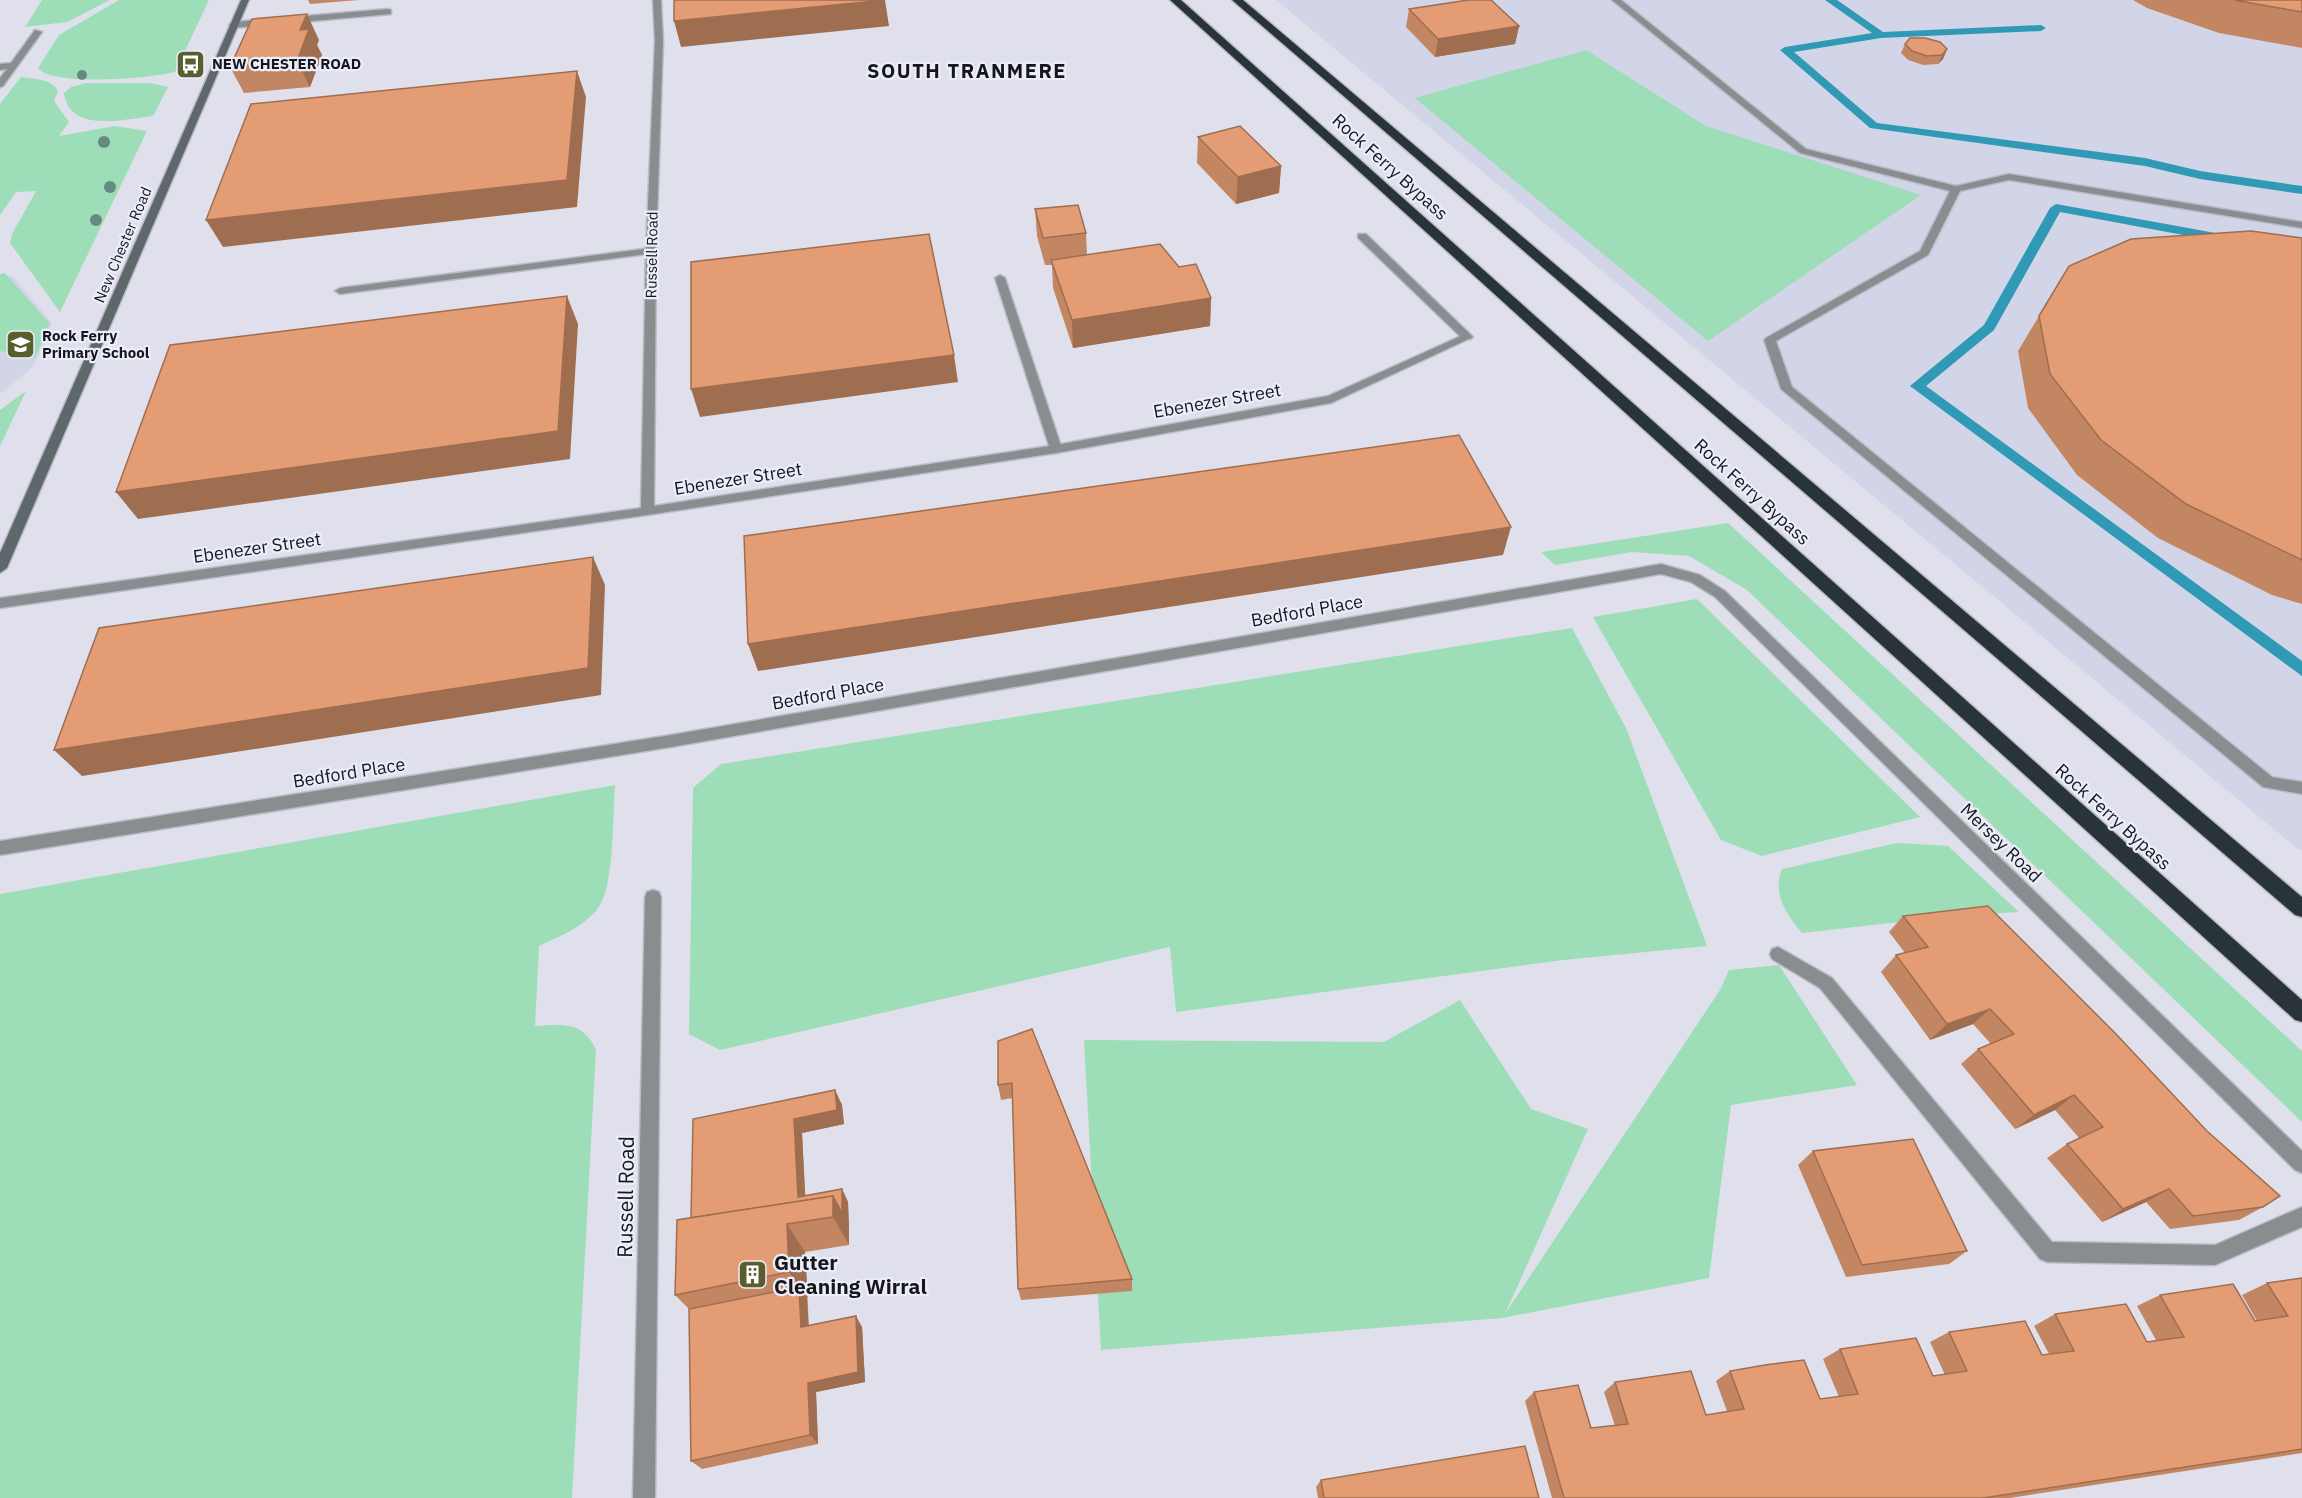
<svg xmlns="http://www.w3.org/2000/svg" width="2302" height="1498" viewBox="0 0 2302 1498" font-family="'IBM Plex Sans',sans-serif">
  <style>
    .built { fill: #d2d4e7 }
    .green { fill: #9ddeb8 }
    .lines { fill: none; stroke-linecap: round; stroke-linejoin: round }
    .stream { fill: #3099b5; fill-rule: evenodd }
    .lane-casing { stroke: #bbbcc6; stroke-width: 3 }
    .street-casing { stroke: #bbbcc6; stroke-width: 3 }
    .secondary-casing { stroke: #bbbcc6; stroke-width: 3 }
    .highway-casing { stroke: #bbbcc6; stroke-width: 3 }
    .lane { fill: #888e90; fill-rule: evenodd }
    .street { fill: #888e90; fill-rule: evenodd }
    .secondary { fill: #5e676a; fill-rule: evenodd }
    .highway { fill: #293438; fill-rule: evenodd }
    .tree { fill: #658b81 }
    .wall { fill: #c38663 }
    .shaded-wall { fill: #9f6d50 }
    .building { fill: #e39c73; stroke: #9f6d50; stroke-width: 1.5 }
    .labels { text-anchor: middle; stroke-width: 4.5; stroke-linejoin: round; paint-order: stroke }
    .far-poi-label { font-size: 15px; font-weight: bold; fill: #16161b; stroke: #ecedfa; text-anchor: start }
    .far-street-label { font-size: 15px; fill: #16161b; stroke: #ecedfa }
    .street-label { font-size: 18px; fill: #16161b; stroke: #ecedfa }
    .far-district-label { font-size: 20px; font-weight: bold; letter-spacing: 1.5px; fill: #16161b; stroke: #ecedfa }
    .near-street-label { font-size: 21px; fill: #16161b; stroke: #ecedfa }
    .near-poi-label { font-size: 21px; font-weight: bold; fill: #16161b; stroke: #ecedfa; text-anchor: start }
  </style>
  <rect width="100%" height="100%" fill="#dfe0ec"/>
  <g class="built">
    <polygon points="1276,0 2302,0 2302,850 2299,850"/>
    <polygon points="13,276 52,323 33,367 0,394 0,277"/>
  </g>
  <g class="green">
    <polygon points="42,0 110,0 67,22 25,27"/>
    <path d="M119,0H209L175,72C152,78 52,87 38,68L59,35Z"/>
    <polygon points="1586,50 1706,126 1921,195 1708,341 1415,98"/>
    <path d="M21,77C34,79 52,79 58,91L54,101L69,122L59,136L115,126L147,131L60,312L10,243L12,234L36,191L16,192L0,215V104Z"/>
    <path d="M86,83H150L168,87L153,116C127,119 69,134 64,93L71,87Z"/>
    <polygon points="5,273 50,324 35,357 0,351 0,274"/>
    <polygon points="26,391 0,446 0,410"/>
    <polygon points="1728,523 2302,1051 2302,1122 1747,590 1689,556 1632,552 1555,565 1541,552"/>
    <polygon points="1697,599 1920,817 1762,856 1721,840 1593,617"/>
    <polygon points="1572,628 1626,728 1707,946 1563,960 1176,1012 1170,947 720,1050 689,1034 693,788 721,764"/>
    <path d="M615,785C613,813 614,883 600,905C587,926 560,936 539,946L535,1026C563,1025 581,1020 596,1049L572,1498H0V894Z"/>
    <path d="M1897,843L1948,846L2019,912L1943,917L1802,933C1786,914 1772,893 1782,869Z"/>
    <polygon points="1779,965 1857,1085 1731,1105 1709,1278 1502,1318 1101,1350 1084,1040 1384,1042 1460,1000 1531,1109 1588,1129 1505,1314 1720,990 1729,970"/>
  </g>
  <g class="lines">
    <g class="stream">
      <polygon points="1825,0 1837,0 1883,32 2041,25 2046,28 2041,31 1881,38 1794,52 1877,123 2145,158 2200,171 2302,186 2302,194 2200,179 2145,166 1870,128 1780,50 1785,47 1872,33"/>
      <polygon points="2056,204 2221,234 2227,238 2221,242 2060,212 1994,330 1926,386 2302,661 2302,676 1910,386 1984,325 2050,208"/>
    </g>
    <defs>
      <g id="lane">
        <polygon points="1612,0 1621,0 1806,149 1956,186 2009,174 2302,222 2302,228 2009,180 1960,191 1928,255 1776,341 1792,387 2272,777 2302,782 2302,794 2263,787 1781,389 1764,340 1766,338 1920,251 1950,191 1800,153"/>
        <polygon points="388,9 391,10 391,14 233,28 229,25 233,22"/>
        <polygon points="1358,234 1366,234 1471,335 1471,339 1463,339 1358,238"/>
        <polygon points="651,248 656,251 655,253 340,294 335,291 340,288"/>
        <polygon points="1000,275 1005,278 1062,449 1060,452 1056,453 1050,449 995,278"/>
        <polygon points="1778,947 1832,978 2052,1242 2215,1245 2302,1207 2302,1227 2215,1265 2047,1262 2040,1259 1820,988 1772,959 1770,954 1772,949"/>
      </g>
      <g id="street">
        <polygon points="653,0 661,0 663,41 656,251 654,506 1056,445 1328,396 1463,335 1471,335 1473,337 1331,403 1056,453 647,515 0,608 0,598 641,508 646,251 655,41"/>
        <polygon points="35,30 42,32 3,86 0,87 0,78 7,69 0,70 0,64 11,63"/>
        <polygon points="1661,564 1700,575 1725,591 2302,1151 2302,1173 2295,1170 1715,597 1691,582 1661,574 671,747 0,855 0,841 671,735"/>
        <polygon points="653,890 659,892 661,897 655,1498 633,1498 645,897 647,892"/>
      </g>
      <polygon id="secondary" points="241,0 249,0 7,568 0,573 0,553"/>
      <g id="highway">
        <polygon points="1170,0 1181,0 2302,1000 2302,1022 2295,1020"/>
        <polygon points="1232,0 1243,0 2302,897 2302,917 2295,915"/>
      </g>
    </defs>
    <use href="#lane" class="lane-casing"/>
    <use href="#street" class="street-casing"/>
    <use href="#secondary" class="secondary-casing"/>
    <use href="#highway" class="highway-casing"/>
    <use href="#lane" class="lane"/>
    <use href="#street" class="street"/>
    <use href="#secondary" class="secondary"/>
    <use href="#highway" class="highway"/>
  </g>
  <g class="tree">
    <circle cx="82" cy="75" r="5"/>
    <circle cx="104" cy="142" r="6"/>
    <circle cx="110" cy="187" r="6"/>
    <circle cx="96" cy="220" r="6"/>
  </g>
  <g class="wall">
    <polygon points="308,0 359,0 310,4"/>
    <polygon points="2133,0 2302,0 2302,48 2219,33 2147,8"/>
    <polygon points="1409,9 1519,26 1515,44 1435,57 1406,27"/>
    <polygon points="319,40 317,45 322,55 310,87 244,93 230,67"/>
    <polygon points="1905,44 1947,49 1943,59 1938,64 1923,65 1908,60 1901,53"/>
    <polygon points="1198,137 1281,166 1279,193 1236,204 1197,163"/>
    <polygon points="1035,209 1086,233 1087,255 1179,267 1211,298 1210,326 1073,348 1053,288 1052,265 1045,265 1037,236"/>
    <polygon points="2302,238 2302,604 2272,595 2158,538 2077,475 2028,408 2018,351 2069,266"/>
    <polygon points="1903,916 2263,1207 2239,1220 2170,1229 2146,1202 2102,1222 2047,1158 2067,1144 2079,1138 2055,1110 2015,1129 1961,1064 1978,1049 1991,1044 1973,1024 1930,1040 1881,972 1896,955 1905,953 1889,932"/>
    <polygon points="998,1041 1132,1279 1132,1291 1021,1300 1018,1289 1013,1098 1001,1100 998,1085"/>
    <polygon points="835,1090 842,1105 844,1124 802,1133 805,1196 842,1189 848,1202 849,1245 805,1252 809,1326 862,1327 865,1382 816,1392 818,1444 702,1469 691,1461 689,1309 675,1295 691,1218"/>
    <polygon points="1813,1151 1967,1251 1949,1264 1846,1277 1798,1165"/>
    <polygon points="2302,1278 2302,1453 2010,1498 1552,1498 1525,1401 1534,1392 1591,1428 1615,1426 1604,1392 1615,1382 1706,1415 1727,1411 1716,1381 1730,1371 1820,1399 1839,1397 1823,1359 1840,1349 1933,1376 1945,1375 1930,1342 1949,1332 2042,1355 2049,1354 2034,1326 2055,1314 2147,1342 2156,1340 2137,1306 2160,1295 2255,1321 2257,1321 2242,1295 2267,1283"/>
    <polygon points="1321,1480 1539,1498 1318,1498 1316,1487"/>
  </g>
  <g class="shaded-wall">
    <polygon points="885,0 889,26 681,47 674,21"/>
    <polygon points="307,14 319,40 317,45 322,55 310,87 297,61 300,30"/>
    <polygon points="1519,26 1515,44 1435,57 1438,39"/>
    <polygon points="1947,49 1943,59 1938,64 1942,55"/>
    <polygon points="577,71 586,97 577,207 223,247 206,220"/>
    <polygon points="1281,166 1279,193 1236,204 1238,177"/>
    <polygon points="567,296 578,324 570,459 138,519 116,492"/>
    <polygon points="1211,298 1210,326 1073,348 1072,320"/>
    <polygon points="954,355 958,382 700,417 691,389"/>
    <polygon points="1511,527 1503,555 758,671 748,644"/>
    <polygon points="593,557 605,585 601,695 82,776 54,750"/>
    <polygon points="1990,1009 1973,1024 1930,1040 1947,1024"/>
    <polygon points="835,1090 842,1105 844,1124 802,1133 806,1210 798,1197 794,1119"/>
    <polygon points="2074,1095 2055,1110 2015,1129 2034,1115"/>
    <polygon points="842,1189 848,1202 849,1225 842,1213"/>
    <polygon points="2169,1189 2146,1202 2102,1222 2123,1209"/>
    <polygon points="833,1196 849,1225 849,1245 833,1217"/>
    <polygon points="787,1224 805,1252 808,1298 789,1272"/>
    <polygon points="799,1287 807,1298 809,1338 801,1327"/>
    <polygon points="856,1316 862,1327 865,1382 816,1392 818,1444 810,1435 808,1383"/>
  </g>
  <g class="building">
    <polygon points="674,0 885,0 674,21"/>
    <polygon points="1468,0 1491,0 1519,26 1438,39 1409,9"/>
    <polygon points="2235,0 2302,0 2302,12 2239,1"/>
    <polygon points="307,14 300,30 309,29 297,61 230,67 252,19"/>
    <polygon points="1910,38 1925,38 1940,42 1947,49 1942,55 1927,56 1912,51 1905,44"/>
    <polygon points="577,71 567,180 206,220 251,104"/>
    <polygon points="1240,126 1281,166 1238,177 1198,137"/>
    <polygon points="1078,205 1086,233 1043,238 1035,209"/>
    <polygon points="2251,231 2302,238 2302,560 2186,504 2101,440 2050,374 2039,316 2069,266 2131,239"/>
    <polygon points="929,234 954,355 691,389 691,262"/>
    <polygon points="1160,244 1179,267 1196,264 1211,298 1072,320 1051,260"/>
    <polygon points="567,296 558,431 116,492 170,345"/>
    <polygon points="1459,435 1511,527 748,644 744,536"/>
    <polygon points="593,557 588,668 54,750 99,628"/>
    <polygon points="1988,906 2116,1034 2207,1131 2280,1196 2263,1207 2193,1216 2169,1189 2123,1209 2067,1144 2103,1127 2074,1095 2034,1115 1978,1049 2014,1034 1990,1009 1947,1024 1896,955 1928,947 1903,916"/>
    <polygon points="1032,1029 1132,1279 1018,1289 1012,1083 998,1085 998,1041"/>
    <polygon points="835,1090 837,1110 794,1119 798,1197 842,1189 842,1213 833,1196 691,1218 693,1119"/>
    <polygon points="1913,1139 1967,1251 1862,1265 1813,1151"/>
    <polygon points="833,1196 833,1217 787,1224 789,1272 675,1295 677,1220"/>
    <polygon points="2302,1278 2302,1449 1983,1498 1564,1498 1534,1392 1578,1385 1591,1428 1628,1424 1615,1382 1691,1371 1706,1415 1744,1409 1730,1371 1765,1365 1804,1360 1820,1399 1858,1394 1840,1349 1916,1338 1933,1376 1967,1371 1949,1332 2025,1321 2042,1355 2074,1351 2055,1314 2126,1304 2147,1342 2184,1337 2160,1295 2233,1284 2255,1321 2288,1316 2267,1283"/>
    <polygon points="799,1287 801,1327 856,1316 858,1372 808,1383 810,1435 691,1461 689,1309"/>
    <polygon points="1525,1446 1539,1498 1324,1498 1321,1480"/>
  </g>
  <defs>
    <symbol id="bus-square" viewBox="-11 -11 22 22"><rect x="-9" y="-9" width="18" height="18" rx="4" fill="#5a5e2c" stroke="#ecedfa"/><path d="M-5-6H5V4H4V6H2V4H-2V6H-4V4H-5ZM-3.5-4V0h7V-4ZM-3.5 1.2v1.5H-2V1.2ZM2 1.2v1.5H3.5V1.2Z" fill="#fff"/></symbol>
    <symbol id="school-square" viewBox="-11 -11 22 22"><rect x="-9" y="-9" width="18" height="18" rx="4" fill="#5a5e2c" stroke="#ecedfa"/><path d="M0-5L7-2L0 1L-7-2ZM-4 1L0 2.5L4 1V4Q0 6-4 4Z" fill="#fff"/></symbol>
    <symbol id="building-square" viewBox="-11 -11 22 22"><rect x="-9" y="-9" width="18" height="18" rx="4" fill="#5a5e2c" stroke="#ecedfa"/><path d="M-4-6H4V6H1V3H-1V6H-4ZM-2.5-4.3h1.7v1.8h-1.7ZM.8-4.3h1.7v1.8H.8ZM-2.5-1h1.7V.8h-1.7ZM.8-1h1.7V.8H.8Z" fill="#fff"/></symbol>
  </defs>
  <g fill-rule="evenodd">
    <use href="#bus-square" x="174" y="48" width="33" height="33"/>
    <use href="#school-square" x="4" y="328" width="33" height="33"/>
    <use href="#building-square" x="736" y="1258" width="33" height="33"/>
  </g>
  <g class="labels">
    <g class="far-poi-label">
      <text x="212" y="69">NEW CHESTER ROAD</text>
      <text x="42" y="341">Rock Ferry<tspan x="42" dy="17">Primary School</tspan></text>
    </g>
    <g class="far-street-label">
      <text transform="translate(123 245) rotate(-67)" y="5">New Chester Road</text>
      <text transform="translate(652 255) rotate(-89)" y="5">Russell Road</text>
    </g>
    <g class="street-label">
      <text transform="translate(1390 167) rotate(42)" y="6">Rock Ferry Bypass</text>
      <text transform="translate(1217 401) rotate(-10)" y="6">Ebenezer Street</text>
      <text transform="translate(738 479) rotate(-9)" y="6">Ebenezer Street</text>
      <text transform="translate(1752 492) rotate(42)" y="6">Rock Ferry Bypass</text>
      <text transform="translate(257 548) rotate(-8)" y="6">Ebenezer Street</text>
      <text transform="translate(1307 611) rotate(-10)" y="6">Bedford Place</text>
      <text transform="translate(828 694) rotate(-10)" y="6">Bedford Place</text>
      <text transform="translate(349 773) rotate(-9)" y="6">Bedford Place</text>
      <text transform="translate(2113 817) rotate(42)" y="6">Rock Ferry Bypass</text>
      <text transform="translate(2001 843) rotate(44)" y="6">Mersey Road</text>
    </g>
    <g class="far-district-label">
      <text x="967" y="78">SOUTH TRANMERE</text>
    </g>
    <g class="near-street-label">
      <text transform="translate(626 1197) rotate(-89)" y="7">Russell Road</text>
    </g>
    <g class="near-poi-label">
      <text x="774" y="1270">Gutter<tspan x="774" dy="24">Cleaning Wirral</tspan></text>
    </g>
  </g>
</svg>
